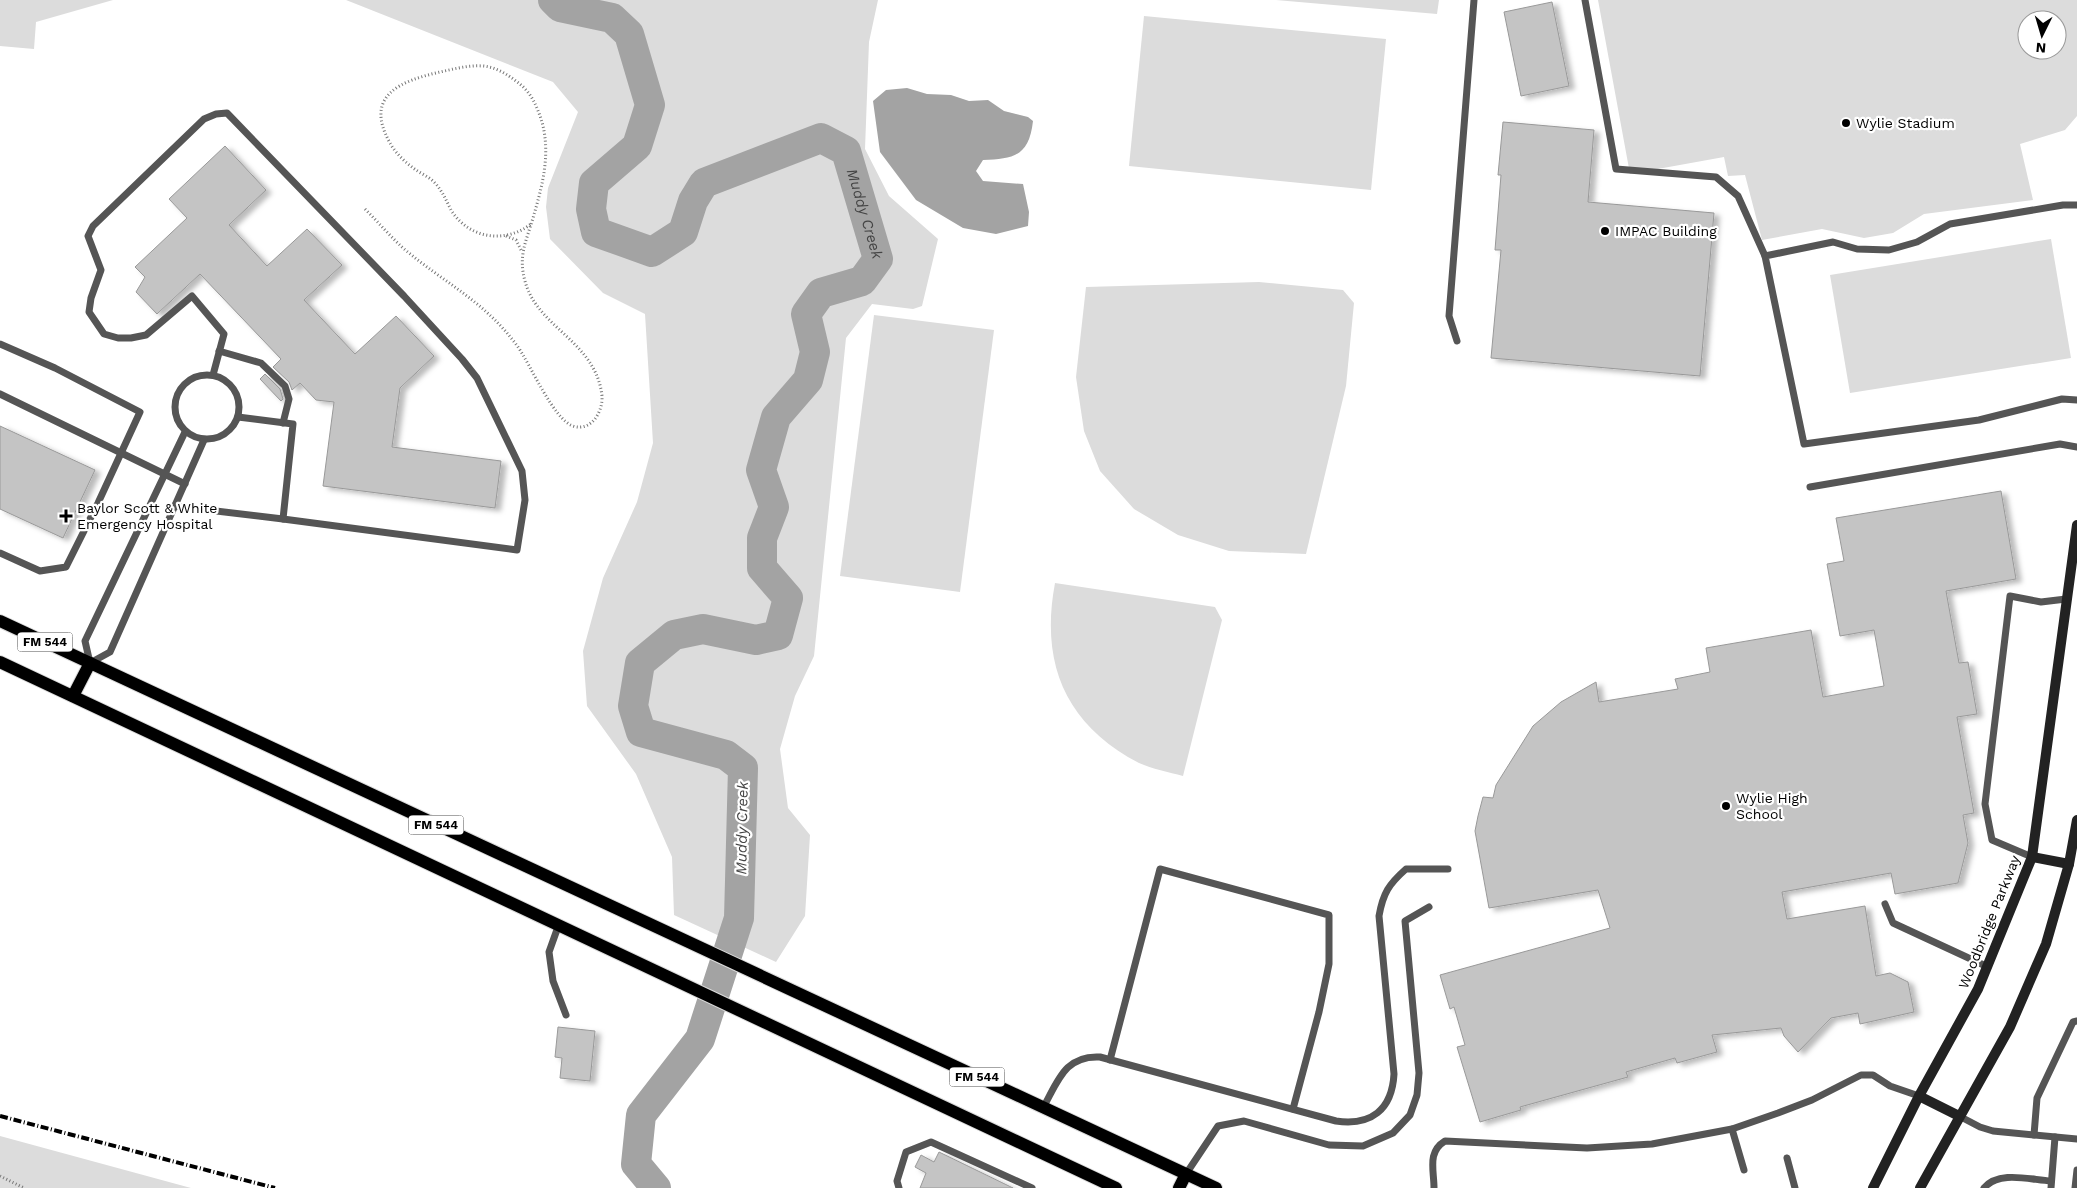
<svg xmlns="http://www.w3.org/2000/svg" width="2077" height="1188" viewBox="0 0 2077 1188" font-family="'Work Sans',sans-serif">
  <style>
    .green { fill: #dcdcdc; fill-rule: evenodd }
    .water { fill: #a3a3a3 }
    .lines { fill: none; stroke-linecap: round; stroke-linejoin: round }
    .river { stroke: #a3a3a3; stroke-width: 30 }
    .building { fill: #c4c4c4; stroke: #999; filter: url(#shadow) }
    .primary-casing { stroke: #dbdbdb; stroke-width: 14 }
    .path { stroke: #777; stroke-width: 3; stroke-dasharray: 1 2.5; stroke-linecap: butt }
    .service { stroke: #555; stroke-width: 7 }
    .secondary { stroke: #222; stroke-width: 10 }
    .primary { stroke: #000; stroke-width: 12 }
    .rail { stroke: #000; stroke-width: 4; stroke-dasharray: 8 2.5 1 2.5; stroke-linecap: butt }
    .poi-dot { fill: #000; stroke: #fff; stroke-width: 2 }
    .labels { text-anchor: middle; stroke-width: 4.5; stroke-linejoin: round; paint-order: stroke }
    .shield { fill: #fff; stroke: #4c4c4c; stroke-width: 1 }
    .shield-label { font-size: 12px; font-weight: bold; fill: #000 }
    .poi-label { font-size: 14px; fill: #000; stroke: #fff; text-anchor: start }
    .street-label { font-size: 14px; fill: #000; stroke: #fff }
    .water-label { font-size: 15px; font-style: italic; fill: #444; stroke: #fff }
  </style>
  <defs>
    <filter id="shadow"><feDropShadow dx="5.5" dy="3" stdDeviation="2.5" flood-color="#0004"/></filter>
  </defs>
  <rect width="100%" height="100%" fill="#fff"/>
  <g class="green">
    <polygon points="0,0 113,0 36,22 34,49 0,46"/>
    <polygon points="346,0 878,0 869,42 865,149 889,196 938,239 922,306 913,309 872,304 846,338 814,656 795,696 780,749 788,808 810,835 805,916 776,962 674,915 672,857 636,774 587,706 583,651 603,578 637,502 653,443 645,314 603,293 550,239 546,207 548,188 578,112 553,82"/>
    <polygon points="1276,0 1439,0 1437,14"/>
    <path d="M1598,0H2077V116L2065,130L2020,144L2033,200L1924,214L1893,233L1864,238L1822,229L1762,240L1745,175L1728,176L1724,157L1630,174ZM2027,20H2057V50H2027Z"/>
    <polygon points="1144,16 1386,39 1371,190 1129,166"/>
    <polygon points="2051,239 2071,358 1850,393 1830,275"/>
    <polygon points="1259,282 1343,290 1354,303 1346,386 1306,554 1229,551 1178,535 1134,509 1100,471 1084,431 1076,377 1086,287"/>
    <polygon points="874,315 994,330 960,592 840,576"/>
    <path d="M1055,583L1215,607L1222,620L1183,776C1169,772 1152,769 1139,763C1065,724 1040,663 1055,583Z"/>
    <polygon points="0,1136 191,1188 0,1188"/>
  </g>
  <path class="water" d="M907,88L927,94L951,95L969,101L988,100L1004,111L1028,117L1033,121C1029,156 1014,159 983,160L976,171L983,181L1023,184L1029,212L1028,226L996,234L963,228L916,200L880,152L873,101L886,90Z"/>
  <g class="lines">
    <path class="river" id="s1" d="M553,0L560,7L612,18L629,34L650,105L637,146L594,183L591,209L596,232L652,252L683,232L693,201L704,183L821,138L846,151L878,259L862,281L821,293L806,314L815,352L808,380L776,417L761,470L774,507L762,538V568L788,598L778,635L756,640L703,629L674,635L640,663L633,706L641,732L726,755L743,768L739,918L700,1039L641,1115L636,1164L656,1188"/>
  </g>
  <g class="building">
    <polygon points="1552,2 1569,86 1521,96 1504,12"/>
    <polygon points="1503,122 1594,130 1588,202 1714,213 1700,376 1491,358 1501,250 1495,250 1501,175 1498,175"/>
    <polygon points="225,146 266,190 229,225 267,266 307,229 342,265 304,300 355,354 396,316 434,356 400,388 392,447 501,461 495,508 323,486 334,402 316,400 300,383 292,390 289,382 273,367 281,359 200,274 157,314 136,292 145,277 135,267 187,218 169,199"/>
    <polygon points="265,374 280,389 283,399 281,401 260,379"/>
    <polygon points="0,426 95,470 63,538 0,509"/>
    <polygon points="2001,491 2016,579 1946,591 1959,663 1968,662 1977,714 1957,717 1974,813 1963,815 1968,843 1958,883 1895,894 1891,873 1782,892 1787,919 1865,906 1876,976 1890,973 1908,982 1914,1012 1860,1024 1858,1013 1831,1018 1798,1052 1784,1036 1781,1028 1712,1035 1717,1052 1677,1063 1675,1058 1626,1072 1628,1077 1520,1107 1521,1110 1480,1122 1457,1047 1465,1045 1454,1007 1450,1009 1440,975 1610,928 1598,890 1489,908 1475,831 1478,816 1483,797 1493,798 1496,785 1533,726 1561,702 1596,682 1599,702 1678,689 1675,679 1710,672 1706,648 1811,630 1823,697 1884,686 1874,630 1840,636 1827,564 1844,561 1836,518"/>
    <polygon points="558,1027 595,1031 590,1081 560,1078 562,1058 555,1057"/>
    <polygon points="939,1152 1013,1188 920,1188 926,1173 915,1167 921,1155 934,1162"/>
  </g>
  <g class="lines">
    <defs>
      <g id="primary">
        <polyline points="0,621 1216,1188"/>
        <polyline points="0,662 1116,1188"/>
        <polyline points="73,696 90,663"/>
        <polyline points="1179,1188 1186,1174"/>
      </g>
    </defs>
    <use href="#primary" class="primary-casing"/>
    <g class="path">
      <path d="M365,209C378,222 390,236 403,248C444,283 485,301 518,347C530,364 554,420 573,426C591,432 603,412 602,396C596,341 537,328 525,281C518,256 526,242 533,218C542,187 551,155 542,122C538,109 532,94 521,85C510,76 497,67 483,66C468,65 454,69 440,72C401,81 363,95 390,143C396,154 406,163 416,170C422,174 429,177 434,182C442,190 446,200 451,210C469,239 505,244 531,224"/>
      <polyline points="506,236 516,240 522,252"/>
      <polyline points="0,1176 24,1188"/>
    </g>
    <g class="service">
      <polyline points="1585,0 1616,169 1716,177 1738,196 1765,256"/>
      <polyline points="2077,205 2063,205 1950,224 1917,242 1889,250 1857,249 1833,242 1765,256 1804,444 1979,420 2062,399 2077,400"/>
      <polyline points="1457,341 1449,316 1474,0"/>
      <polyline points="0,344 55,368 140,412 98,503 66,567 40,571 0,553"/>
      <polyline points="219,351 261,363 285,386 289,399 283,423"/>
      <circle cx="207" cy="407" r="32"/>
      <polyline points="213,375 224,334 192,296 146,335 131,338 118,338 104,334 89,312 91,298 101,270 88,236 93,226 204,119 216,114 227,113 404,296 462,359 477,378 522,471 525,500 517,550 283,519 293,424 238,417"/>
      <polyline points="0,394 185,484"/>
      <polyline points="185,432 85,641 90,663 110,652 204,440"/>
      <polyline points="1810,487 2060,444 2077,447"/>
      <polyline points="174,506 283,519"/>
      <polyline points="2032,857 1992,840 1985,804 2010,596 2041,602 2066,599"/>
      <polyline points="1885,904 1893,923 1988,967"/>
      <polyline points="559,924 549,952 553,981 566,1015"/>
      <polyline points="1110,1060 1160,869 1329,915 1329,964 1319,1012 1293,1109"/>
      <path d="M1043,1108C1058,1081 1065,1055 1100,1057L1336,1121C1371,1126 1392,1110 1394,1074L1379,916C1383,893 1389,884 1406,869H1448"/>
      <polyline points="1959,1116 1980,1127 1993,1131 2077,1139"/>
      <polyline points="1732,1129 1744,1170"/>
      <polyline points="2034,1135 2037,1098 2073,1022 2077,1021"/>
      <polyline points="1787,1158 1795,1188"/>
      <polyline points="1186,1174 1218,1126 1244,1121 1329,1145 1363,1146 1393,1133 1410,1115 1417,1095 1419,1073 1405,921 1429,907"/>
      <polyline points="899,1188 897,1181 906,1152 931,1142 1032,1188"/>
      <path d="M1434,1188C1434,1170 1427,1152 1445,1141L1587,1148L1652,1144L1732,1129L1778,1113L1812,1100L1861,1075H1873L1890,1086L1919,1096"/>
      <path d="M1984,1188C1999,1170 2031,1180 2051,1181"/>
      <polyline points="2051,1188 2055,1137"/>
      <polyline points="2075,1188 2077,1170"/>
    </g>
    <g class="secondary">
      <polyline points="2032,857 2069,864"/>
      <polyline points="1919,1096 1959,1116"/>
      <polyline points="1873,1188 1919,1096 1978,989 2032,857 2077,525"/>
      <polyline points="1920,1188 2010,1027 2046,944 2069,864 2077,820"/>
    </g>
    <use href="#primary" class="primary"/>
    <polyline class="rail" points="0,1116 275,1188"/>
  </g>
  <g class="poi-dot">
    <circle cx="1846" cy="123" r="5"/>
    <circle cx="1605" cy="231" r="5"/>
    <path d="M63.5 508.5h5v5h5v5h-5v5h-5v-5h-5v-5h5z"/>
    <circle cx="1726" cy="806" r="5"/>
  </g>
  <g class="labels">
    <g class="shield">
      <rect x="17.5" y="632.5" width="55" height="19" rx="4"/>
      <rect x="408.5" y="815.5" width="55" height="19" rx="4"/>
      <rect x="949.5" y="1067.5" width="55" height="19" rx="4"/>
    </g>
    <g class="shield-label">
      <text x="45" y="646">FM 544</text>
      <text x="436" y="829">FM 544</text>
      <text x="977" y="1081">FM 544</text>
    </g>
    <g class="poi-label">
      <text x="1856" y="128">Wylie Stadium</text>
      <text x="1615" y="236">IMPAC Building</text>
      <text x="77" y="513">Baylor Scott &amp; White<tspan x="77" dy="16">Emergency Hospital</tspan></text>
      <text x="1736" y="803">Wylie High<tspan x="1736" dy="16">School</tspan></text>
    </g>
    <g class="street-label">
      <text transform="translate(1989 922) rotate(-68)" y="5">Woodbridge Parkway</text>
    </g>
    <g class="water-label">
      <text dy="5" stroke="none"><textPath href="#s1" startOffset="679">Muddy Creek</textPath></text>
      <text transform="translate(742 828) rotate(-89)" y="5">Muddy Creek</text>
    </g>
  </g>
  <g transform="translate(2042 35) rotate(185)"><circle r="24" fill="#ffffff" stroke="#999999"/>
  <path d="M0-4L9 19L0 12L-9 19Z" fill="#000000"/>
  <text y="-8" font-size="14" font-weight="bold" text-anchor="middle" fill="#000000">N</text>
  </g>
</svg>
